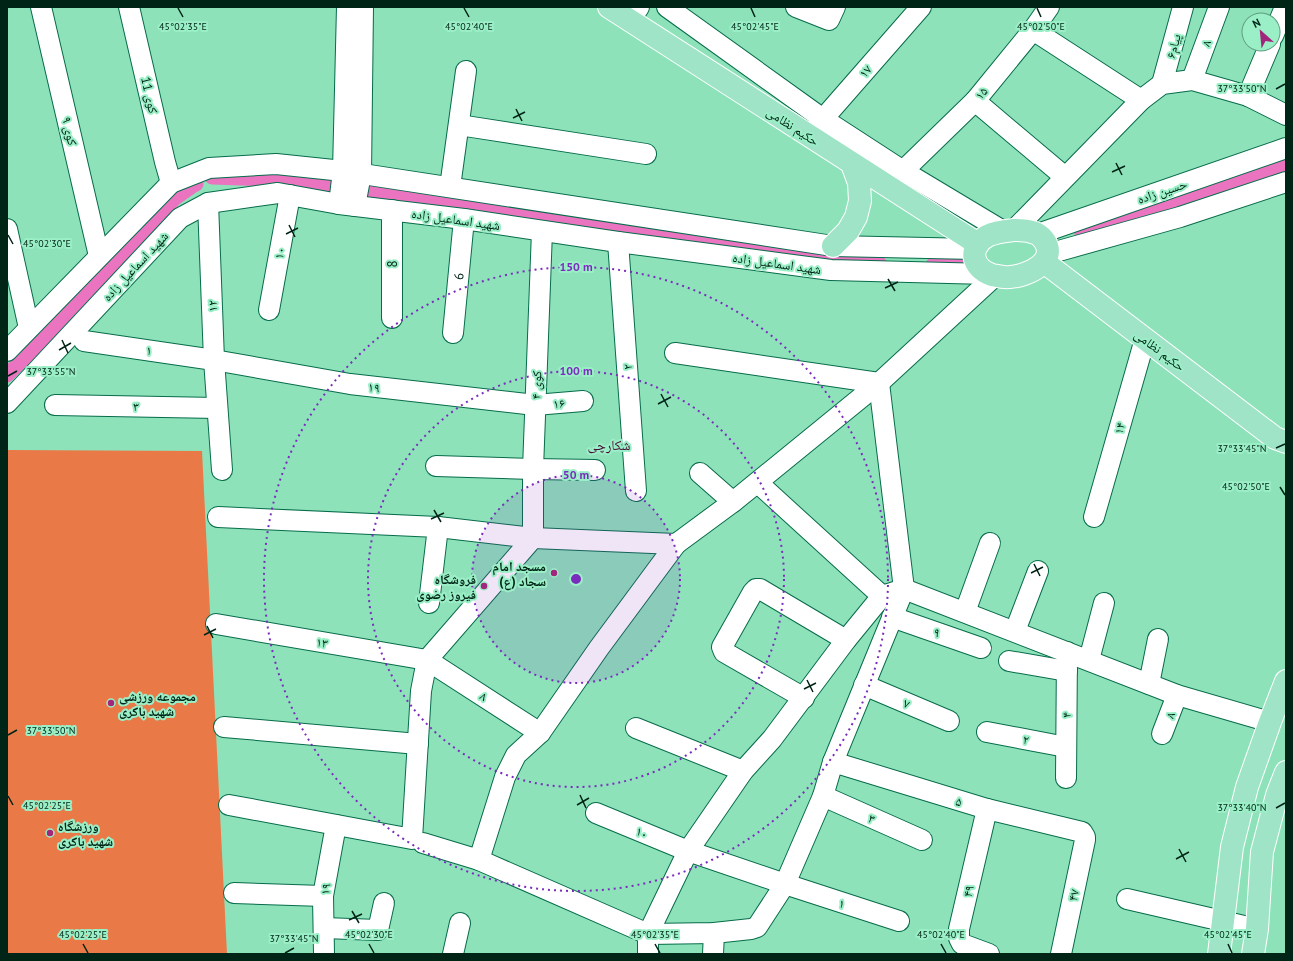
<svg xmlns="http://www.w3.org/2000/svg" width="1293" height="961" viewBox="0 0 1293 961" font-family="'PT Sans','Noto Naskh Arabic',sans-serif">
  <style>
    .green { fill: #ea7948 }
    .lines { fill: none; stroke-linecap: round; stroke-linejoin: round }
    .canal { stroke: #ea74c0; stroke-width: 15 }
    .minor-casing { stroke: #066c4a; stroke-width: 22 }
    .major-casing { stroke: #fff; stroke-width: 24 }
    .minor { stroke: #fff; stroke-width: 20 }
    .major { stroke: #a0e4c7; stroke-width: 22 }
    .ticks { fill: none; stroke: #002416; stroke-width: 1.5 }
    .ring { fill: none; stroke: #7b2cbf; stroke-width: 2; stroke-dasharray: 2 4 }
    .poi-dot { fill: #a1267c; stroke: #9befc7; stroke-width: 1.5 }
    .labels { text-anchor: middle; stroke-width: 4; stroke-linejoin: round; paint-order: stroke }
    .street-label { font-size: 13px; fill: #002416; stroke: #9befc7 }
    .poi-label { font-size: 13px; font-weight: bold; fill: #002416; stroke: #9befc7; text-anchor: end }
    .neighbourhood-label { font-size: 14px; fill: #480d36; stroke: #9befc7 }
    .ticks-label { font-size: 10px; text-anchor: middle; fill: #002416; stroke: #9befc7; stroke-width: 4; stroke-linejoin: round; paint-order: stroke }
    .centre { fill: #7b2cbf; stroke: #9befc7; stroke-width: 2 }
    .ring-label { font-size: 12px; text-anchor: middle; font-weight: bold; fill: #7b2cbf; stroke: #9befc7; stroke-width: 4; stroke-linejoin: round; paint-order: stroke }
  </style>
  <rect width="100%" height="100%" fill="#8ee2ba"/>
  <polygon class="green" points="7,450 202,451 227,954 7,954"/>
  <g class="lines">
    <g class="canal">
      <polyline points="212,177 299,180 879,263"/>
      <polyline points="1082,234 1286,165"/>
      <polyline points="933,265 969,261"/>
      <polyline points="7,375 79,303 175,198 192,186 196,184"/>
    </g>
    <defs>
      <g id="minor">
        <polyline points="41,7 99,256"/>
        <polyline points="129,7 165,162 171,183"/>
        <polyline points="667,7 823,119 903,171 1003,231"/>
        <polyline points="796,7 829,20 835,7"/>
        <polyline points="630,21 639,7"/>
        <polyline points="1033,30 1141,100"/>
        <polyline points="1273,36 1285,7"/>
        <polyline points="1192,80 1219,7"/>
        <polyline points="1162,84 1183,7"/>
        <polyline points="1248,96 1270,44"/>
        <polyline points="975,101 1065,177"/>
        <polyline points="459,125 646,154"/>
        <polyline points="815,130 823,119 921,7"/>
        <polyline points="903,171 975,101 1033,30 1049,7"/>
        <polyline points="450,187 466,71"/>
        <polyline points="208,203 214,360 222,470"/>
        <polyline points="339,204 343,171 347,7"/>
        <polyline points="355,206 361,174 363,7"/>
        <polyline points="7,229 29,328"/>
        <polyline points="1014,230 1141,100 1162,84 1192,80 1248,96 1286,115"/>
        <polyline points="1038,234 1286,148"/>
        <polyline points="618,242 636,491"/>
        <polyline points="1048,254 1180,217 1286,182"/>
        <polyline points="269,310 290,195"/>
        <polyline points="392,318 392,210"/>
        <path id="s1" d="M453,333L464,219"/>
        <polyline points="84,341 214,360 350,384 535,405 583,401"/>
        <polyline points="7,351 171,183 209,168 276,164 343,171 833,246 975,249"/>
        <polyline points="7,403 180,218 208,203 278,193 339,204 464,219 618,242 831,270 988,274"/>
        <polyline points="55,405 217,408"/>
        <polyline points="436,466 533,469 595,470"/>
        <polyline points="700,473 733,502"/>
        <polyline points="758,483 882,596"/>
        <polyline points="218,517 438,527 533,538 533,469 542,231"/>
        <polyline points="1094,517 1145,339"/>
        <polyline points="429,603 438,527"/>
        <polyline points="965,612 990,543"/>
        <polyline points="892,617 981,648"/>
        <polyline points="216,624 427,660 540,733"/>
        <polyline points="1015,631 1038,571"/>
        <polyline points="1089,660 1104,603"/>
        <polyline points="1009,661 1067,671"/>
        <polyline points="1149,684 1158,639"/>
        <polyline points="864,685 949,721"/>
        <polyline points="804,698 724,652 722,647 753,592 756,589 760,589 846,640"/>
        <polyline points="224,727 418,744"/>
        <polyline points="636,728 743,771"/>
        <polyline points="987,732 1066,747"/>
        <polyline points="1162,734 1177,695"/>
        <polyline points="833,762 987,809 1082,832 1085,837 1085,840 1061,954"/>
        <polyline points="1066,778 1067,652"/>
        <polyline points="823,796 922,840"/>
        <polyline points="229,805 412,839 421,691 427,660 533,538 676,544 733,502 879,383 995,276"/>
        <polyline points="987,809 959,929 959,938 962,944 989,954"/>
        <polyline points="596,813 688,851 785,884 899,921"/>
        <polyline points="423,843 479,860 505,777 516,755 540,733 599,648 676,544"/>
        <polyline points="479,860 648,934 714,933 751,929 757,927 785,884 823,796 833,762 904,589 879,383 675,353"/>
        <polyline points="234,893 323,896"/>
        <polyline points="1127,899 1257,929"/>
        <polyline points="324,928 378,930 384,903"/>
        <polyline points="324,954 323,896 336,825"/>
        <polyline points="453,954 460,923"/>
        <polyline points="648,954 648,934 688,851 743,771 772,739 846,640 882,596 904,589 1177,695 1270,722"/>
        <polyline points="713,954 714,933"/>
      </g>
      <g id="major">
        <polyline points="609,7 978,244"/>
        <path d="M1014,230C1020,230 1026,230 1032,232C1037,233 1041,236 1044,240C1059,262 1027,276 1010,277C1004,278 997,276 992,275C971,268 968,247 987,236C995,232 1004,231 1014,230Z"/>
        <polyline points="833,246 848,231 856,217 860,201 859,183 852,164"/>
        <polyline points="1044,262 1275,438 1286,442"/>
        <polyline points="1219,954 1232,847 1247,787 1270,722 1286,681"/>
        <polyline points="1253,954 1257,929 1262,852 1277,795 1286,772"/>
      </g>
    </defs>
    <use href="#minor" class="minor-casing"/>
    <use href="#major" class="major-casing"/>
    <use href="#minor" class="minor"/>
    <use href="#major" class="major"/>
  </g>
  <path class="ticks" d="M178,8L183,17M464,8L469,17M751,8L755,17M1037,8L1041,17M1276,89L1285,84M516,109L522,121M513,118L525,112M1116,163L1122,175M1112,172L1125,166M289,225L295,237M286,234L298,228M8,235L13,244M888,279L895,291M885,288L898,282M62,340L68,353M59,350L71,343M8,376L17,371M661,394L668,407M658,404L671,397M1276,448L1285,444M1280,487L1285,495M434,510L441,522M431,519L444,513M1034,564L1040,576M1031,573L1043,567M207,626L213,638M204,635L216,629M807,680L813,692M804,689L816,683M8,735L17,730M580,795L586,808M8,796L13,805M577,805L589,798M1276,808L1285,803M1179,849L1186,862M1176,859L1189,852M352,911L359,923M349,920L362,914M83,944L88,953M369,944L374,953M655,944L660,953M941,944L946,953M1228,944L1232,953M285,953L294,948"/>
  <circle cx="576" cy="579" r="104" fill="#7b2cbf" fill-opacity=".12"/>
  <g class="ring">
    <circle cx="576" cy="579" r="104"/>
    <circle cx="576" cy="579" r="208"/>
    <circle cx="576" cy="579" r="312"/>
  </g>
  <g class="poi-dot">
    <circle cx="554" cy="573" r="4"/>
    <circle cx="484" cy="586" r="4"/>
    <circle cx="111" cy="703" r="4"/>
    <circle cx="50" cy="833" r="4"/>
  </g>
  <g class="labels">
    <g class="street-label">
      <text transform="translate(1206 43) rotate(-69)" y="5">۸</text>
      <text transform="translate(1173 46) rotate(-75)" y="5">۶پیام</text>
      <text transform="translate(865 71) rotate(-49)" y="5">۱۷</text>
      <text transform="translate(981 93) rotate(-50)" y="5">۱۵</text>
      <text transform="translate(150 95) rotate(77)" y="5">کوی 11</text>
      <text transform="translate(793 126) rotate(33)" y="5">حکیم نظامی</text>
      <text transform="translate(70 131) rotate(77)" y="5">کوی ۹</text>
      <text transform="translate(1162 191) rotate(-19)" y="5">حسین زاده</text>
      <text transform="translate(456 219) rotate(8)" y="5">شهید اسماعیل زاده</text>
      <text transform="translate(279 253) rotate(-79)" y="5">۱۰</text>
      <text transform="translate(777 263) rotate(8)" y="5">شهید اسماعیل زاده</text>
      <text transform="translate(392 264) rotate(-90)" y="5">8</text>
      <text transform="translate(135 266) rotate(-47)" y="5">شهید اسماعیل زاده</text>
      <text dy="5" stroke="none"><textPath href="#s1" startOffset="57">6</textPath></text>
      <text transform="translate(212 306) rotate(-92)" y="5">۱۲</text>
      <text transform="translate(149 350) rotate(8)" y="5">۱</text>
      <text transform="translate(1160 350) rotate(37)" y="5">حکیم نظامی</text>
      <text transform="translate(627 367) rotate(-94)" y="5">۲</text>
      <text transform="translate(536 385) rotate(-88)" y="5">کوی ۴</text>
      <text transform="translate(374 387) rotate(7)" y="5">۱۹</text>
      <text transform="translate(559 403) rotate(-5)" y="5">۱۶</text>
      <text transform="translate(136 406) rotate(1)" y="5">۳</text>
      <text transform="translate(1119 428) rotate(-74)" y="5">۱۴</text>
      <text transform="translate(937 632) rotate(19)" y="5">۹</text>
      <text transform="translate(322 642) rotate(10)" y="5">۱۳</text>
      <text transform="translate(484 696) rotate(33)" y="5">۸</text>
      <text transform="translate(907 703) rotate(23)" y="5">۷</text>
      <text transform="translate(1066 715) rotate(-89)" y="5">۴</text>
      <text transform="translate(1170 715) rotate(-69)" y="5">۸</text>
      <text transform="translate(1026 739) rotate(10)" y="5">۲</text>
      <text transform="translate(959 801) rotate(17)" y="5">۵</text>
      <text transform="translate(872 818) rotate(24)" y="5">۳</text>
      <text transform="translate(642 832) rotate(22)" y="5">۱۰</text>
      <text transform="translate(325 889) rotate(-82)" y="5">۱۹</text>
      <text transform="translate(968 891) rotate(-77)" y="5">۴۹</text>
      <text transform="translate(1073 895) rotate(-78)" y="5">۴۷</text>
      <text transform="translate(842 903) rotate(17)" y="5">۱</text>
    </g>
    <g class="poi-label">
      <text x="546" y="571">مسجد امام<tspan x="546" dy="15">سجاد (ع)</tspan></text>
      <text x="476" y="584">فروشگاه<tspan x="476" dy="15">فیروز رضوی</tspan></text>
      <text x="119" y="701" text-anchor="start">مجموعه ورزشی<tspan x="119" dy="15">شهید باکری</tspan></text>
      <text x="58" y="831" text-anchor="start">ورزشگاه<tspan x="58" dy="15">شهید باکری</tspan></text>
    </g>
    <g class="neighbourhood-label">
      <text x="609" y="450">شکارچی</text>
    </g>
  </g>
  <g class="ticks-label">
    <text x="183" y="30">45°02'35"E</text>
    <text x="469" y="30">45°02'40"E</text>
    <text x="755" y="30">45°02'45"E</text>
    <text x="1041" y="30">45°02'50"E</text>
    <text x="1242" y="92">37°33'50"N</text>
    <text x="47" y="247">45°02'30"E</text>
    <text x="51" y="375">37°33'55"N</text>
    <text x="1242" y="452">37°33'45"N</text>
    <text x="1246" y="490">45°02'50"E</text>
    <text x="51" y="734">37°33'50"N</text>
    <text x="47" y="809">45°02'25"E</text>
    <text x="1242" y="811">37°33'40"N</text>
    <text x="83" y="938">45°02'25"E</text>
    <text x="369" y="938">45°02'30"E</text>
    <text x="655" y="938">45°02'35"E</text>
    <text x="941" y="938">45°02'40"E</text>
    <text x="1228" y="938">45°02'45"E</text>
    <text x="294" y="942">37°33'45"N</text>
  </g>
  <circle cx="576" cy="579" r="6" class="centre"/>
  <g class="ring-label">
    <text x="576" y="271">150 m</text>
    <text x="576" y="375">100 m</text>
    <text x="576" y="479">50 m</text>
  </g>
  <rect width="1293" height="961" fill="none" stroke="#002416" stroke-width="16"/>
  <g transform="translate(1261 32) rotate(333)"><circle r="19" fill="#9befc7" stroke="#5d9e80"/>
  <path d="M0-3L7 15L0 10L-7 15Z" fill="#a1267c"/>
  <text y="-6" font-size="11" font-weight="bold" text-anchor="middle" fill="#002416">N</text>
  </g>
</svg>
